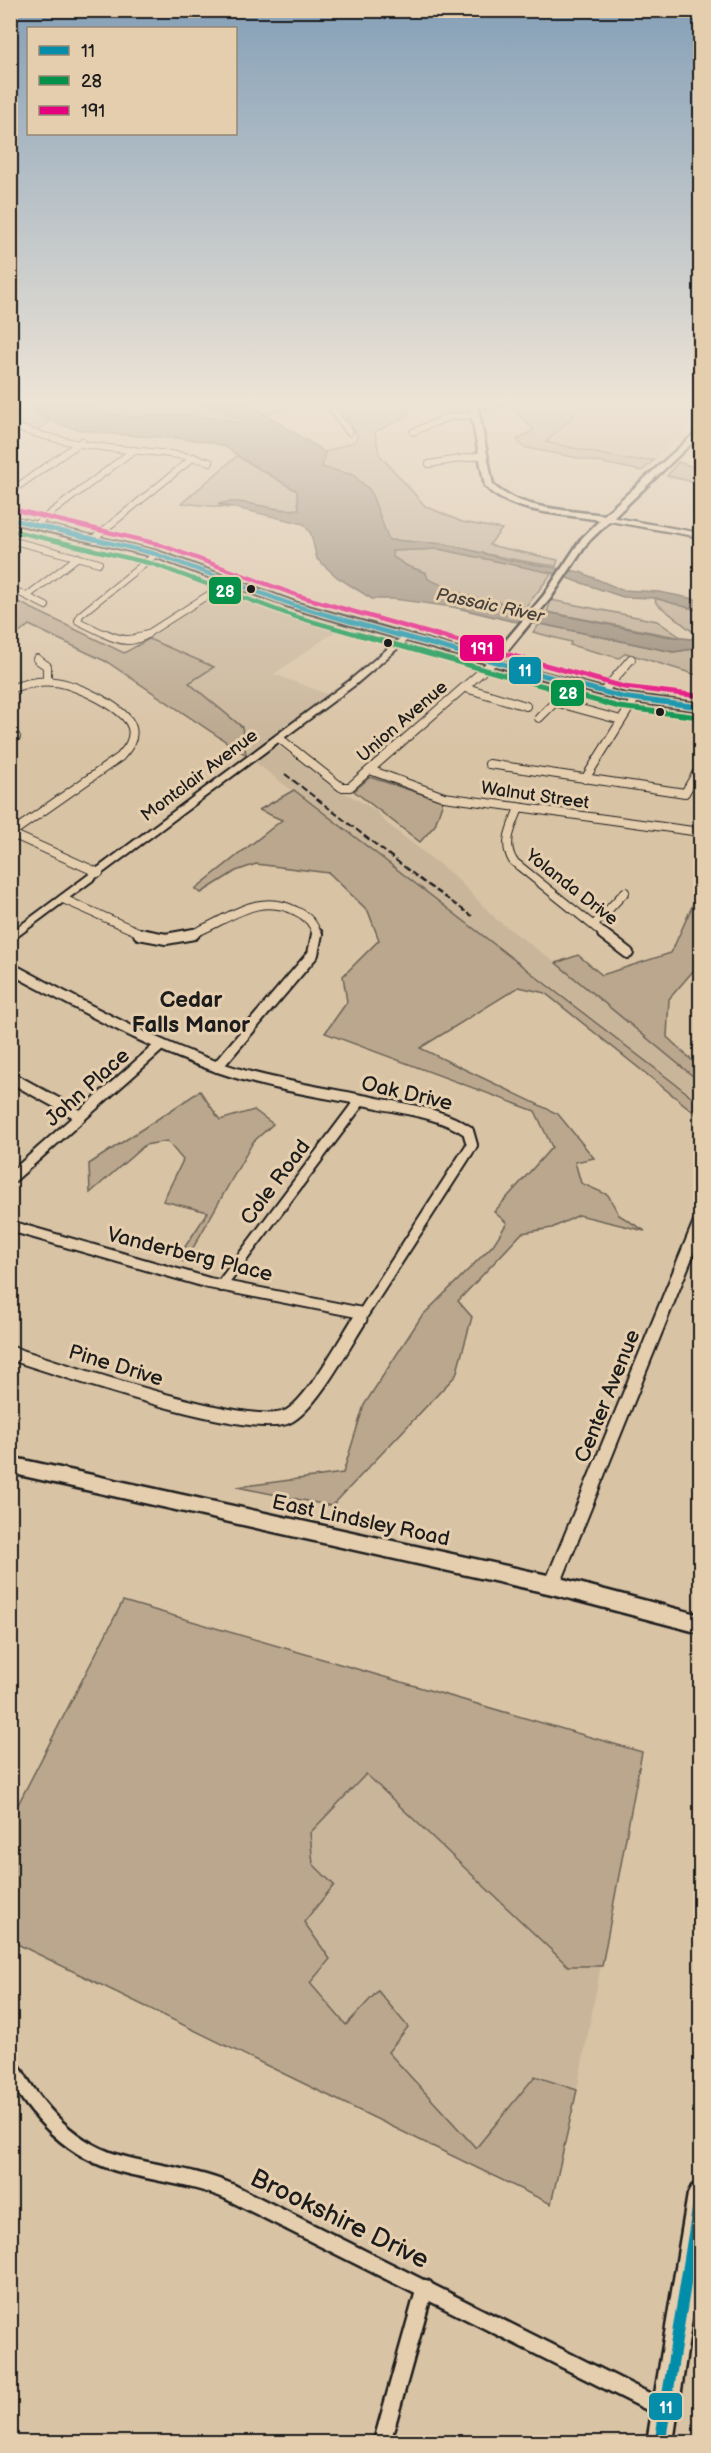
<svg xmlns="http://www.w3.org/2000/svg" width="711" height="2453" viewBox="0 0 711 2453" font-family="'Balsamiq Sans',sans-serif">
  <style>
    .built { fill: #c9b59a }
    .green { fill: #baa78e; stroke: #6b6255; stroke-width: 1.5 }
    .water { fill: #918371; stroke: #625a4f; stroke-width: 1.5 }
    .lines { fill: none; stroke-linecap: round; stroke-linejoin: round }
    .stream { stroke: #625a4f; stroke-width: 1.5 }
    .minor-far4-casing { stroke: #1c1c1c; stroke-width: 8 }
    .minor-far3-casing { stroke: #1c1c1c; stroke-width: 10 }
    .minor-far2-casing { stroke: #1c1c1c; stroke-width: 14 }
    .minor-far1-casing { stroke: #1c1c1c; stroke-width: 17 }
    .minor-casing { stroke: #1c1c1c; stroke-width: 21 }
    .tertiary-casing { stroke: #1c1c1c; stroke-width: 4 }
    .secondary-casing { stroke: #1c1c1c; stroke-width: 5 }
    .minor-far4 { stroke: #e5ceae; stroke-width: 6 }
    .minor-far3 { stroke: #e5ceae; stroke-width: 8 }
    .minor-far2 { stroke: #e5ceae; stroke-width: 10 }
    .minor-far1 { stroke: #e5ceae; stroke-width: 13 }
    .minor { stroke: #e5ceae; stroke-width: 16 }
    .tertiary { fill: #e5ceae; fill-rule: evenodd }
    .secondary { fill: #e5ceae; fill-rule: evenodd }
    .rail { stroke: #1c1c1c; stroke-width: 2; stroke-dasharray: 7 3; stroke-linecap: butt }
    .bus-1-far2-casing { stroke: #e5ceae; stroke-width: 7 }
    .bus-1-far1-casing { stroke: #e5ceae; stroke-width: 8 }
    .bus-1-casing { stroke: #e5ceae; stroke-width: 16 }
    .bus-2-far1-casing { stroke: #e5ceae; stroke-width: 7 }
    .bus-2-casing { stroke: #e5ceae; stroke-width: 8 }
    .bus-3-far1-casing { stroke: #e5ceae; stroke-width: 7 }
    .bus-3-casing { stroke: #e5ceae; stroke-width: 8 }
    .bus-1-far2 { stroke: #068daa; stroke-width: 4.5 }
    .bus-1-far1 { stroke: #068daa; stroke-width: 5 }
    .bus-1 { stroke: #068daa; stroke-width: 11 }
    .bus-2-far1 { stroke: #049149; stroke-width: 4.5 }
    .bus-2 { stroke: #049149; stroke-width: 5 }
    .bus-3-far1 { stroke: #e5007d; stroke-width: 4.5 }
    .bus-3 { stroke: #e5007d; stroke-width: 5 }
    .bus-dot { fill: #1c1c1c; stroke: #e5ceae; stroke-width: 2 }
    .labels { text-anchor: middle; stroke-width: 6; stroke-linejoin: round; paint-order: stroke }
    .far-water-label { font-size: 18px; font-style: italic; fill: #45403a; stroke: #e5ceae }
    .far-street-label { font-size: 18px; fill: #1c1c1c; stroke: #e5ceae }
    .street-label { font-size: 21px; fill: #1c1c1c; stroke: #e5ceae }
    .neighbourhood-label { font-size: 22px; font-weight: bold; fill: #1c1c1c; stroke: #e5ceae }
    .near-street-label { font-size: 26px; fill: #1c1c1c; stroke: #e5ceae }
    .line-badge { stroke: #e5ceae; stroke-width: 2 }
    .badge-label { font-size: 16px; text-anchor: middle; font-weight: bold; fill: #fff }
  </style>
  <rect width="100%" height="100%" fill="#d9c3a5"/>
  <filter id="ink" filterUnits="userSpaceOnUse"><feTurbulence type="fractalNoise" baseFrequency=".0167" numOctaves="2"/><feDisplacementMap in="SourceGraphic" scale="12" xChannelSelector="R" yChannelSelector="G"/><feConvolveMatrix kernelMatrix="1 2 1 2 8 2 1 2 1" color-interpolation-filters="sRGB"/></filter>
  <g filter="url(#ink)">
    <g class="built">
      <polygon points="581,402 700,402 700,417 654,460 628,460 545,442 559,432"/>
      <polygon points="227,586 303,615 343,626 274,674 329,695 266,742 277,745 340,790 377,811 384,821 454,876 497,920 556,963 700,1082 700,1103 551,986 422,891 246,755 241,727 189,683 214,667 149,639"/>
      <polygon points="123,1601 642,1752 577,2090 551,2204 11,1941 10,1818"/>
    </g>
    <g class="green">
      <path d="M85,402H200L246,421L240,423C220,418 199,416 179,415C158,415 95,423 85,402Z"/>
      <path d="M363,402H406L409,415L375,432L379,454L425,506L462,522L502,529L489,545L558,560L556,566C498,559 448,542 389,540L353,475L322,467L325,452L356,441L357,435L342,410Z"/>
      <polygon points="482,402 581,402 576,406 574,415 546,442 628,460 654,460 642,471 523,447 517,440 534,430 513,408 498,407 486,411"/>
      <polygon points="31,408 34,413 50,421 35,432 11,422 11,409"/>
      <path d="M237,456L297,491L299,509C276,513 238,496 220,505L229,508L182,503Z"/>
      <polygon points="678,462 700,469 700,488 689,481 667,476"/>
      <polygon points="439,549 552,573 526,607 467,596 427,579 426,572 407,566 393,557 392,551"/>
      <polygon points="10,598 124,653 149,639 214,667 189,683 242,727 246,755 107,662 29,625 11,640"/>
      <polygon points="655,598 700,611 700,633 697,635 656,603"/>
      <polygon points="551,600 657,621 682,638 547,612"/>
      <polygon points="540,624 673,652 700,648 700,676 626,653 619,658 570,645 571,642 533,632"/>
      <polygon points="370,777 443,801 435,825 420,842 354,791"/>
      <polygon points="294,790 700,1103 700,1117 545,993 519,987 420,1048 558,1114 594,1158 575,1162 581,1183 608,1195 619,1215 645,1231 579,1215 552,1228 522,1233 458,1301 472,1317 456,1375 332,1506 237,1487 343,1473 364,1405 421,1317 493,1245 507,1223 494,1212 552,1147 535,1111 325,1033 347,1002 343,976 379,940 368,911 329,873 256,864 236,871 201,893 195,889 282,820 259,810"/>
      <polygon points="694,902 700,903 700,963 669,999 667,1037 700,1068 700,1082 556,963 578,955 602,975 671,953"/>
      <polygon points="200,1091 220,1120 254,1110 273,1124 253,1142 185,1262 177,1259 208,1212 163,1201 183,1160 167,1141 145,1145 90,1193 89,1164"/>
      <polygon points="123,1601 642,1752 602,1966 568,1966 366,1774 310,1833 313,1864 334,1885 304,1922 330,1959 310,1983 346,2025 378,1991 408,2027 388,2052 476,2148 535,2076 577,2090 551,2204 11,1941 11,1818"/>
    </g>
    <path class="water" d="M27,402H85C95,423 158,415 179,415C199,416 220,418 240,423L245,421L200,402L248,403L325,452L322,467L353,475L370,490L389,540L446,544L509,560L580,572L622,590L659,592L700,600V611L655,598L623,597L552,573L439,549L392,551L393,557L407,566L426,573L428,579L467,596L665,636L691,639L700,633V648L673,652L546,625L511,621L453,607L394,599H372L337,577L317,559L311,534L304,524L219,504C243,495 273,515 299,509L297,491C277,479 258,468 238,456C233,453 228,448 223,446C175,429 55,447 27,402Z"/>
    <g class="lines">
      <polyline class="stream" points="262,415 307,402"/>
      <defs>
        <g id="minor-far4">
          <polyline points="322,402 332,409 349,432"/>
          <path d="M10,425C41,437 76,444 109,448C144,452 176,452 210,462"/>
          <polyline points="413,432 448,417 475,415"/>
          <polyline points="429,464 483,455"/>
          <polyline points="10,492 82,441"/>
          <polyline points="35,525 134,450"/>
          <polyline points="93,539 194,457"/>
          <polyline points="10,540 99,563"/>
          <polyline points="10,588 46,606"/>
          <polyline points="27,596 78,557"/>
          <polyline points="109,636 78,621 80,615 156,554"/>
          <polyline points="144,636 230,581"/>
        </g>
        <g id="minor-far3">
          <path d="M106,634C121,641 132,643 147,634"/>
          <polyline points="37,659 47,666 47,681"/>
          <polyline points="466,688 526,706"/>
          <path d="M10,689C25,683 40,680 55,682C75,684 127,708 132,728C135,740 127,749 120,757L10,834"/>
          <polyline points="603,692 631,659"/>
          <polyline points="539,718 555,702 621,720"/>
          <polyline points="10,734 16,737"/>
          <polyline points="279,738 341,787 350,787 493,662"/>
          <polyline points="489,764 685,793 700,767"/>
          <polyline points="370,770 444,797 700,832"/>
          <polyline points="585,779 635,699"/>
          <path d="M519,808C512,827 502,842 513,861L605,935"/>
          <polyline points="10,836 19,837 99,873"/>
          <polyline points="63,899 145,935"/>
          <polyline points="594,925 625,892"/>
          <path d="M189,935C225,923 256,890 296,911C307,916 314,923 317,935"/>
        </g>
        <g id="minor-far2">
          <polyline points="139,934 166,939 194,934"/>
          <polyline points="603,934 628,953"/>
          <path d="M10,968C86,1008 160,1051 243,1075C288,1088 335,1094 382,1104C411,1110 443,1114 468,1131L472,1145L359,1320"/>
          <polyline points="217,1067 313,954 317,934"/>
          <polyline points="10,1077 81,1116"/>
          <polyline points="10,1179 161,1045"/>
          <polyline points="10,1226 209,1283 362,1313"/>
          <polyline points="221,1286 360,1101"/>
        </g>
        <path id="minor-far1" d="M10,1353C58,1368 249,1434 287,1417C311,1406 345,1342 360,1319"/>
        <g id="minor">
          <path d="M10,2065C36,2112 71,2152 125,2165C160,2174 194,2177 228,2191L665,2410"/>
          <polyline points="382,2442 425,2288"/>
        </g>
        <g id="tertiary">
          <polygon points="606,516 700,533 700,537 603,520 603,516"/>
          <polygon points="404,635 411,637 355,685 10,942 10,933 349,681"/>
          <polygon points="700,1218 700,1238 560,1585 558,1591 552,1593 546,1591 544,1585 693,1223 695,1219"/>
        </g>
        <g id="secondary">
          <path d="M466,402H474L478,408L493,485C520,510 569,510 604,515L700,429V435L588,542L550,599L499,661L623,694L700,704V710L622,700L490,664L293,608L153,556L10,522V517L159,552L299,604L491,658L544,595L582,538L600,520C566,514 508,513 485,486L470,408Z"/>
          <polygon points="10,1457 552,1576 700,1615 700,1633 552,1594 10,1473"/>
          <polygon points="700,2182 700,2267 673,2442 647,2442 688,2194 692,2186"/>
        </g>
      </defs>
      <use href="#minor-far4" class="minor-far4-casing"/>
      <use href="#minor-far3" class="minor-far3-casing"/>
      <use href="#minor-far2" class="minor-far2-casing"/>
      <use href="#minor-far1" class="minor-far1-casing"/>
      <use href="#minor" class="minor-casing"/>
      <use href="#tertiary" class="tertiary-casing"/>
      <use href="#secondary" class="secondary-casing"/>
      <use href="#minor-far4" class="minor-far4"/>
      <use href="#minor-far3" class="minor-far3"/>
      <use href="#minor-far2" class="minor-far2"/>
      <use href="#minor-far1" class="minor-far1"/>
      <use href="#minor" class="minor"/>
      <use href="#tertiary" class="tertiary"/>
      <use href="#secondary" class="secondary"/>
      <polyline class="rail" points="285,774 425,883 472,916"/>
      <defs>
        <polyline id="bus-1-far2" points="10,519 156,554 296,606 401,636"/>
        <polyline id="bus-1-far1" points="395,634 622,697 700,707"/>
        <polyline id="bus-1" points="660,2442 700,2194"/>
        <polyline id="bus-2-far1" points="10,530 153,564 293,616 363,636"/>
        <polyline id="bus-2" points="357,634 619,707 699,717"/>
        <polyline id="bus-3-far1" points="12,509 158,544 299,596 439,636"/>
        <polyline id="bus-3" points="434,634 624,687 700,696"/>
      </defs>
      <use href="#bus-1-far2" class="bus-1-far2-casing"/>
      <use href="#bus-1-far1" class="bus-1-far1-casing"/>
      <use href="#bus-1" class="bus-1-casing"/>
      <use href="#bus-2-far1" class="bus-2-far1-casing"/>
      <use href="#bus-2" class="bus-2-casing"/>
      <use href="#bus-3-far1" class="bus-3-far1-casing"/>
      <use href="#bus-3" class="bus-3-casing"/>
      <use href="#bus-1-far2" class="bus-1-far2"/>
      <use href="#bus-1-far1" class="bus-1-far1"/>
      <use href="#bus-1" class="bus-1"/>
      <use href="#bus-2-far1" class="bus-2-far1"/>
      <use href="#bus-2" class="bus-2"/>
      <use href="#bus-3-far1" class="bus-3-far1"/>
      <use href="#bus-3" class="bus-3"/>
    </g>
  </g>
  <linearGradient id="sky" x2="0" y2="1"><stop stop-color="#85a0b8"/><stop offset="0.54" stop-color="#eee4d6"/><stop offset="1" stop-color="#eee4d6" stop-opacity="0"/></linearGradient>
  <rect width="711" height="746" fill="url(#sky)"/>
  <g class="bus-dot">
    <circle cx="251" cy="589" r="5"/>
    <circle cx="388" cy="643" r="5"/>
    <circle cx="660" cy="712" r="5"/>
  </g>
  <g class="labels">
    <g class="far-water-label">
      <text transform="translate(490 605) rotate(12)" y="6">Passaic River</text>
    </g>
    <g class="far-street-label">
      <text transform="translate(402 721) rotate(-41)" y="6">Union Avenue</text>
      <text transform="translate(199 775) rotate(-37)" y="6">Montclair Avenue</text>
      <text transform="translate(535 795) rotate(8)" y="6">Walnut Street</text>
      <text transform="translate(572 887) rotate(38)" y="6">Yolanda Drive</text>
    </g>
    <g class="street-label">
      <text transform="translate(87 1087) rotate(-42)" y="7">John Place</text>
      <text transform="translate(407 1093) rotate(13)" y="7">Oak Drive</text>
      <text transform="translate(275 1182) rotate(-53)" y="7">Cole Road</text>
      <text transform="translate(190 1254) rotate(14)" y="7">Vanderberg Place</text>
      <text transform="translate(116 1365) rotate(17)" y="7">Pine Drive</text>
      <text transform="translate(607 1396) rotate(-68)" y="7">Center Avenue</text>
      <text transform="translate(361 1520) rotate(12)" y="7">East Lindsley Road</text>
    </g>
    <g class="neighbourhood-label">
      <text x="191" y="1007">Cedar<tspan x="191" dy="25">Falls Manor</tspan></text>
    </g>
    <g class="near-street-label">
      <text transform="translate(340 2218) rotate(26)" y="9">Brookshire Drive</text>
    </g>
  </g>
  <g class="line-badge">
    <rect x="208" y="576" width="34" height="29" rx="6" fill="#049149"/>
    <rect x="459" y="634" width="46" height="28" rx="6" fill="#e5007d"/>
    <rect x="508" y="656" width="34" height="29" rx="6" fill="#068daa"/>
    <rect x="550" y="679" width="35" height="28" rx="6" fill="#049149"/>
    <rect x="648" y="2392" width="35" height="29" rx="6" fill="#068daa"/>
  </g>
  <g class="badge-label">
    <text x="225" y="597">28</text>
    <text x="482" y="654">191</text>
    <text x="525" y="676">11</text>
    <text x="568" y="699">28</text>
    <text x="666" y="2413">11</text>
  </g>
  <rect width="711" height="2453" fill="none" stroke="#e5ceae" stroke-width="36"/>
  <rect x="18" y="18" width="675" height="2417" fill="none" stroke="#1c1c1c" stroke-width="2" filter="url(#ink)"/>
  <rect x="27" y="27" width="210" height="108" fill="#e5ceae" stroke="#958774" stroke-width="1.5"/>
  <rect x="39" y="46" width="30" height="9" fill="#068daa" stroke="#958774" stroke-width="1.5"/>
  <text x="81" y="57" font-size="18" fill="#1c1c1c">11</text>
  <rect x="39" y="76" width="30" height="9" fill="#049149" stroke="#958774" stroke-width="1.5"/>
  <text x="81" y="87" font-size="18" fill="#1c1c1c">28</text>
  <rect x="39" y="106" width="30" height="9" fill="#e5007d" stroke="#958774" stroke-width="1.5"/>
  <text x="81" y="117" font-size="18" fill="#1c1c1c">191</text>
</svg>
